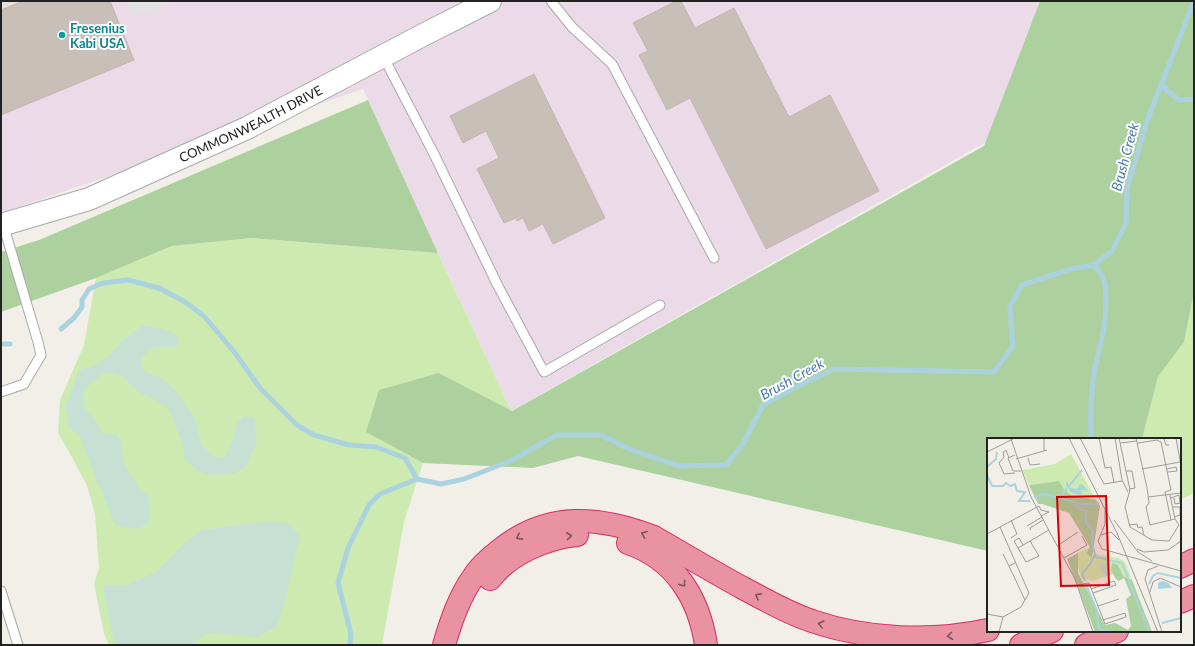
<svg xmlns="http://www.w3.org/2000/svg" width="1195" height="646" viewBox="0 0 1195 646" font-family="Lato,sans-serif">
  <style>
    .industrial { fill: #ebdbe8 }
    .grass { fill: #cdebb0 }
    .forest { fill: #add19e }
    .wetland { fill: #c6e0d4 }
    .parking { fill: #e2e2e2 }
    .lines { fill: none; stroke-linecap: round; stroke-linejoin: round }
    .stream { stroke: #aad3df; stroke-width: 5 }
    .building { fill: #c7bfb8; stroke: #c4b6ab }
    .service-casing { stroke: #a9a9a9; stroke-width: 11 }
    .tertiary-casing { stroke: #a9a9a9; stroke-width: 24 }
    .motorway-casing { stroke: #dc2a67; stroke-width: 24 }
    .service { stroke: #fff; stroke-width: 9 }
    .tertiary { stroke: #fff; stroke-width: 22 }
    .motorway { stroke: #e892a2; stroke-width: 22 }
    .oneway { stroke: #7b545c }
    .culture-dot { fill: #0f9aa8; stroke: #fff; stroke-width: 1.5 }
    .labels { text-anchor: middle; stroke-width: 4; stroke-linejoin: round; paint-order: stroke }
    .culture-label { font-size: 13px; font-weight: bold; fill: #0d838f; stroke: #fff; text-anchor: start }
    .street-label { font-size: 13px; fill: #222; stroke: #fff }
    .water-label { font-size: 14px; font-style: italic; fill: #4a7aab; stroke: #fff }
    .inset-river { fill: none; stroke: #aad3df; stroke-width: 2 }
    .inset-road { fill: none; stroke: #9f9d99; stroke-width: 1 }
    .view { fill: #d40000; fill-opacity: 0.15; stroke: #d40000; stroke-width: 2 }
    .inset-edge { fill: none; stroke: #222; stroke-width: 2 }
  </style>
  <rect width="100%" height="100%" fill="#f2efe9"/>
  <polygon class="industrial" points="1,1 1040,1 986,142 511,411 363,89 1,213"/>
  <g class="grass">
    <polygon points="252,238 438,253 511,411 439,373 367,432 423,463 404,522 382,645 109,645 104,634 94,584 99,568 95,514 87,486 73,459 58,433 60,400 84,345 96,278 172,246"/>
    <polygon points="1194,292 1194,493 1180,500 1180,439 1142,439 1158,377 1184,342"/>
  </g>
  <g class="forest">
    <polygon points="1040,1 1194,1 1194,292 1184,342 1158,377 1142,439 988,439 988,551 578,456 533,468 423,463 366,432 379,390 439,373 512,411 984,146"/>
    <polygon points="368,100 438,253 252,238 172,246 96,278 1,312 1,252 39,240"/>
  </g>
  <g class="wetland">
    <path d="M143,326C156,327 167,329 178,336L179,342L176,347H154L142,357L141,364L145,372C166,378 173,386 185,404C188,408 192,413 194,417C202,439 196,445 218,458L225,457L233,439L237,424L244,416L255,419L256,444L247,465L234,474L210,475L198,471L185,459L182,443L169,409L157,401L137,391L122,376L113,373H103L83,391V406L95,419L102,433L116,435L121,443V450L125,466L140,489L148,494L150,510L149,522C137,532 131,528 116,526L86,454L79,434L68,428L66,406L79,370L94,366L107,358L125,338Z"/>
    <polygon points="267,522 288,523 300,536 284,604 277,627 256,637 208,633 191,645 116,645 113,635 103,586 125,586 156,572 183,544 200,531 229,526"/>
  </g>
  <g class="parking">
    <polygon points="1,1 23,1 1,10"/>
    <polygon points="126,1 168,1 170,5 132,15"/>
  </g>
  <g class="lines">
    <g class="stream">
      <polyline points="1161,85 1179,100 1194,99"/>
      <polyline points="61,329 74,318 82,307 82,300 89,289 103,283 128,280 159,288 185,302 204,316 235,353 260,388 297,425 314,435 349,445 376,447 405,458 417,479"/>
      <polyline points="1,344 10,344"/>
      <path d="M1091,439C1090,416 1091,391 1095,368C1100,345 1106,327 1106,302C1106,294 1106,285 1103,278C1101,273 1097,269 1094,265"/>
      <polyline points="350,645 351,634 338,583 348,548 369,505 380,494 417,479 441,484 464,479 508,462 557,435 601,435 631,450 679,466 726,465 743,444 763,405 796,387 834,369 994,372 1013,346 1010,306 1022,285 1071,269 1094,265 1112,251 1126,223 1127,189 1147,121 1194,1"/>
    </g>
  </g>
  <g class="building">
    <polygon points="23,1 110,1 134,60 1,115 1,10"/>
    <polygon points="676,1 681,1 695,28 734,8 789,117 830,95 879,191 766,249 690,98 667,110 639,55 648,51 633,23"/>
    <polygon points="534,74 605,218 553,244 543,224 529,231 523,218 517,221 516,218 504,223 477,169 499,158 486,131 463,143 450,116"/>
  </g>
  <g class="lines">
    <defs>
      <g id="service">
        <polyline points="551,1 572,27 612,64 714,258"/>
        <polyline points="383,56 434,154 498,286 544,372 660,305"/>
        <polyline points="1,392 24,384 41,355 38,342 3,224"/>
        <polyline points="1,591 18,645"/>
      </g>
      <g id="tertiary">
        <path id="s1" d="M1,225L89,199L247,128L423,35L490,1"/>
      </g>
      <g id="motorway">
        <path d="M628,543C675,559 699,598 706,645"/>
        <polyline points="1180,567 1194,560"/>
        <path d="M490,579C509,554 546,538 577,535"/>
        <polyline points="1180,602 1194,596"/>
        <path d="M444,645C451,621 459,597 474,576C480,566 491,557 500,550C548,511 600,516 654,537C683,554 712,571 741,587C764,599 787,613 812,621C867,640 932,642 988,630"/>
        <polyline points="1021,645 1052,631"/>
        <polyline points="1086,645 1117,631"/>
      </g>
    </defs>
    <use href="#service" class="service-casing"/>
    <use href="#tertiary" class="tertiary-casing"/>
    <use href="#motorway" class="motorway-casing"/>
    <use href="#service" class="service"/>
    <use href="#tertiary" class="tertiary"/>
    <use href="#motorway" class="motorway"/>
  </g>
  <defs><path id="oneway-chevron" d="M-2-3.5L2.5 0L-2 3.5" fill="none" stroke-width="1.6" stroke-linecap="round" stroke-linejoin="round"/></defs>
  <g class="oneway">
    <use href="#oneway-chevron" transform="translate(644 534) rotate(-159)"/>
    <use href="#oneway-chevron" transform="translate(569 536) rotate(-7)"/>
    <use href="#oneway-chevron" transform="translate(519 537) rotate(152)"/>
    <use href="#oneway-chevron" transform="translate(683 584) rotate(54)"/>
    <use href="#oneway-chevron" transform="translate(758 596) rotate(-151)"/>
    <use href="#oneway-chevron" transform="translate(821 624) rotate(-166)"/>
    <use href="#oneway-chevron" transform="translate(950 636) rotate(173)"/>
  </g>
  <circle class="culture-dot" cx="62" cy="35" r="4"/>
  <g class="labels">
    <g class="culture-label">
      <text x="70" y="33">Fresenius<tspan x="70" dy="15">Kabi USA</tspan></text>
    </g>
    <g class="street-label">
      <text dy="5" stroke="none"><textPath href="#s1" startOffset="270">COMMONWEALTH DRIVE</textPath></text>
    </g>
    <g class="water-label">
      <text transform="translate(1125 157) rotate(-75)" y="5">Brush Creek</text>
      <text transform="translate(792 379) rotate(-29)" y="5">Brush Creek</text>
    </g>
  </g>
  <g transform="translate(987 438)">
    <rect width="194" height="194" fill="#f2efe9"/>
    <path d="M84,16L109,62L84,57L77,51L72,43L42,47L35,32L68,26ZM103,109L105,120L107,116L132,120L138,124L145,142L137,139L135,134L124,133L126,136L106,143L94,140L91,129V115Z" fill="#cdebb0"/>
    <path d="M72,43L77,51L84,57L109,62L113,68L105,120L100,115L103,109L82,75L55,66H51L42,47ZM91,115V135L118,187L128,185L141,192L144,188L139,161L144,157L137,140L132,143L129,141L124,133L125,125L130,126L137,139L145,142L165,194H108L80,121Z" fill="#add19e"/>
    <path d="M112,125L120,126L121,132L126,135L117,139Z" fill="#c6e0d4"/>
    <path d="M80,43L83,50L91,51L92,47L95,46L101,53L93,52L95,57L85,55L79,48ZM175,143L181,145L185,150L171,151V145Z" fill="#aad3df"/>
    <path class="inset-river" d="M0,29L9,21L10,14M0,37L5,48H16L19,45L23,48L28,46L30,53L38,54L32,63H43M82,48L95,32M47,59L58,56L87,64L92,71L99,73V85L106,93L105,106L109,119L135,125L162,194M77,62L76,56L80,50M91,66H112M98,143L95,136L104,125L108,116M162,146L166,138L171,135L194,140M99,147L109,170L112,191L126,194M175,185L194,180"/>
    <path class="inset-road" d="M82,0L130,95L171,194M93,0L117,46L135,43M112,0L118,30L124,29L127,45M128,0L135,42L141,54M132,0L143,52L138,69L143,89L165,102L182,103L192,87L188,81M149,0L160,50L162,65L159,69L163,87L188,81L183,57M180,0L177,1L179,7H182M189,0L194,28M24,1L44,59L88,141L106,194M133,5L150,3M151,5L170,2L174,4L184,52L178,54L184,82M57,13V0M0,14L28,0M28,17L21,20L26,33H34M22,20L19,12L16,14L17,19L12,25L17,36L28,35M41,20L43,27L53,26M29,21L60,12M155,31L193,24M180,31L189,29L190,33L181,34M139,33H145L148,50L142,51M161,59L194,55M184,60L192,57L193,65L188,66L187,60M186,69H193V77L187,79M118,72V86L111,103L115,111L194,133M127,82L151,114L165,123M142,87L150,86L151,90L155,89L157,97M40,88L55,79M44,92L43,90L56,82M0,96L52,68L54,72L62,74L54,78M114,97L124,94L132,102M24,100L30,96L24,82M43,103L52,118L39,124L31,110L62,92M70,108L91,94M31,110L27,103L32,100L36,107M150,111L157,114L181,112L194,103M16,116L22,128M77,120L100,107L95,98M28,125L22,128L38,162M171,128L161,132L158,141L175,194M90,147L102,145L118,186L139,179L138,175L116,182M104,151L127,143L129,147L106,155M163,154L166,144L173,140L194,149M111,168L132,161M0,176L16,179L34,169L42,155L13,89M12,194L16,179"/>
    <path class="view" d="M119,58L122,147L74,148L70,59Z"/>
    <rect width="194" height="194" class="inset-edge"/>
  </g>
  <rect width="1195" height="646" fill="none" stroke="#222222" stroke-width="4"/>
</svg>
